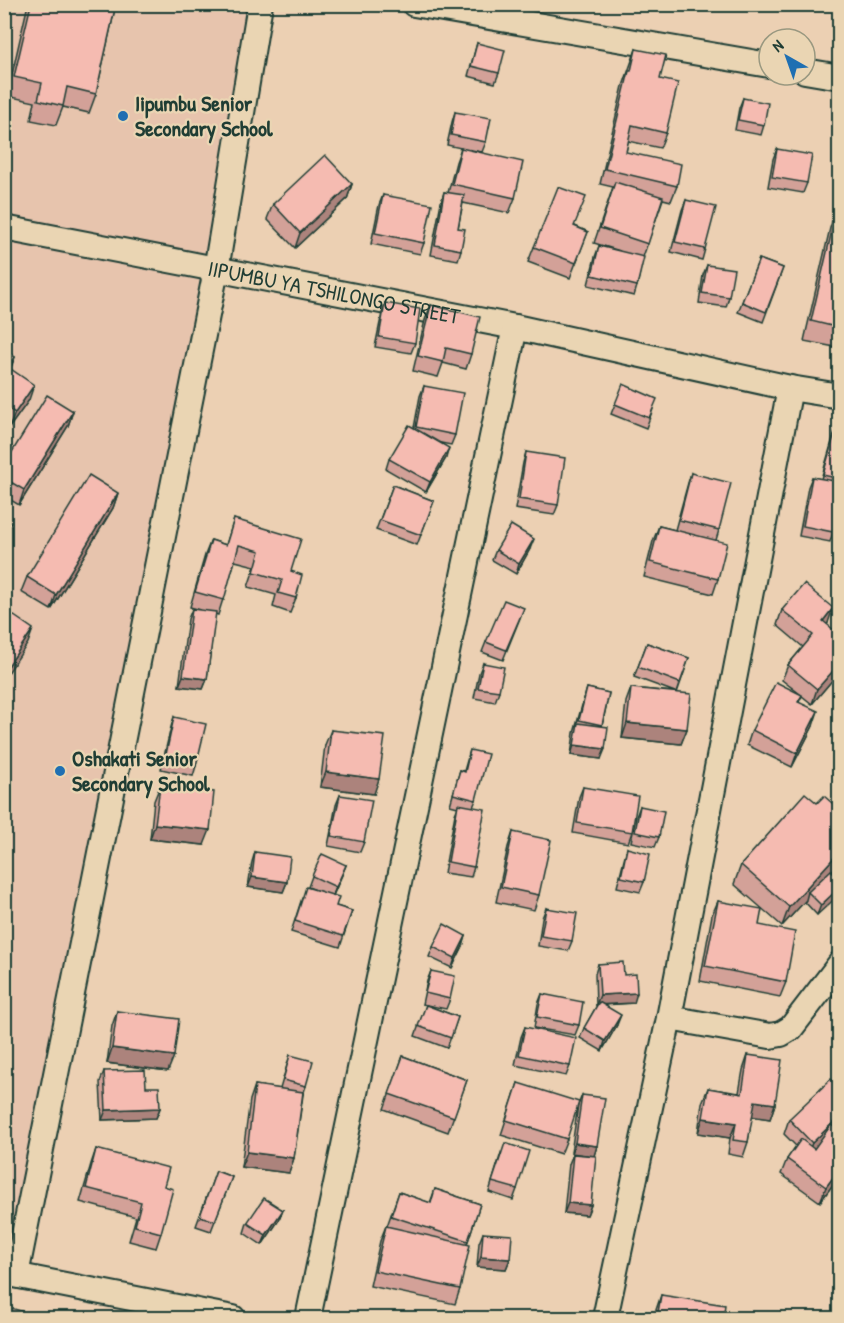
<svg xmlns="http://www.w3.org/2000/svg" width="844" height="1323" viewBox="0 0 844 1323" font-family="'Patrick Hand',sans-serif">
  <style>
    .built { fill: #e7c4ad }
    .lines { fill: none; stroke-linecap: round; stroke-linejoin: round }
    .minor-casing { stroke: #1f3d34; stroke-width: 28 }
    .minor { stroke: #ead5b3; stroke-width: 24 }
    .wall { fill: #d3a198; stroke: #1f3d34; stroke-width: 1.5 }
    .shaded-wall { fill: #ac837c; stroke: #1f3d34; stroke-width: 1.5 }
    .building { fill: #f5bbb1; stroke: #1f3d34; stroke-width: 1.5 }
    .poi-dot { fill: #1f6fb2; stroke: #ead5b3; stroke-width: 2 }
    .labels { text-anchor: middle; stroke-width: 4.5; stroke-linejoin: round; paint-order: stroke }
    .poi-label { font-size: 22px; font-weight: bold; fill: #1f3d34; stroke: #ead5b3; text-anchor: start }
    .street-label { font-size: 22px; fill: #1f3d34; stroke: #ead5b3 }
  </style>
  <rect width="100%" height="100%" fill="#ecd0b3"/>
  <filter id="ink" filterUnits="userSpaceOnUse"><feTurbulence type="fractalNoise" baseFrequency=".0167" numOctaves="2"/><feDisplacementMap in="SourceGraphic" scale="12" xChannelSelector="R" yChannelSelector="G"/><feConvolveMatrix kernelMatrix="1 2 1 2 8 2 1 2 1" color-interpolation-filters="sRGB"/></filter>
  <g filter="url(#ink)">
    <polygon class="built" points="4,5 260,5 4,1273"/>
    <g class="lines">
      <defs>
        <g id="minor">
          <polyline points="414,4 769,65"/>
          <polyline points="805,71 840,77"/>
          <path id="s1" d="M4,228L515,327L790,388L840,396"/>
          <polyline points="669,1018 770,1036 781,1034 791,1028 840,964"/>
          <polyline points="4,1273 233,1318"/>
          <polyline points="16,1275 216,270 260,4"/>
          <polyline points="308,1318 515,327"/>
          <polyline points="605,1318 669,1018 790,388"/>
        </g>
      </defs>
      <use href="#minor" class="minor-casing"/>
      <use href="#minor" class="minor"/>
    </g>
    <g class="wall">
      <polygon points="28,4 116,4 96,94 89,113 63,107 56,125 31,120 35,102 7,96"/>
      <polygon points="477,43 499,73 495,83 468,76"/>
      <polygon points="636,49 660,79 666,133 660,148 628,141 626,152 677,186 671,201 663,199 643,257 637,286 634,296 588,285 595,257 599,246 620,251 594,243 613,187 600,184 623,86"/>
      <polygon points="743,98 764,125 761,135 735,130 739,108"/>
      <polygon points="455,112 486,142 482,152 471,150 515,198 509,213 463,203 458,228 461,250 458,260 431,255 441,202 444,192 448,193 456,162 461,148 447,145 452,122"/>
      <polygon points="777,149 807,183 803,193 768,187 773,159"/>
      <polygon points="352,184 347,199 295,248 267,219 273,204"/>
      <polygon points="383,195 424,243 420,254 371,244 379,205"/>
      <polygon points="686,200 705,249 702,260 671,252 682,210"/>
      <polygon points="837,209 840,209 840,348 804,341 830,228"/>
      <polygon points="575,226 588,232 570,278 528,262 534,247"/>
      <polygon points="759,259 783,268 763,322 738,312"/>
      <polygon points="707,265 729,297 726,307 699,303 703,275"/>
      <polygon points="385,303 415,343 411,353 375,347 382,313"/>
      <polygon points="431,305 471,354 466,369 443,363 438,377 413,371 425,320"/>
      <polygon points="4,350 15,357 10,369 29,400 9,428 4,424"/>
      <polygon points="424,386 455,435 451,445 441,443 446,458 426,492 386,469 389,459 414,428 420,396"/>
      <polygon points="615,404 653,409 646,428 611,414"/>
      <polygon points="73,411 68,426 19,505 4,496 4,465"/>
      <polygon points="840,414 840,500 833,532 830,542 799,536 808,487 812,477 821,479"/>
      <polygon points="526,452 558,505 554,515 515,509 523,463"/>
      <polygon points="691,473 719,530 716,540 718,579 713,594 644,577 653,541 659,526 675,530 688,483"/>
      <polygon points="393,485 434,501 417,545 376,530"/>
      <polygon points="118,493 113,508 51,610 21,592 27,577"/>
      <polygon points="234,519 291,571 296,598 290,613 273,607 276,595 248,587 255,566 235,561 218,615 215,614 207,679 203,689 179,686 188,619 192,609 201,610 190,607 205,555 211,540 226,545"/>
      <polygon points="530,549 516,574 492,560 496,550"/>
      <polygon points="782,610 828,623 827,625 840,635 840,671 812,704 802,696 799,702 813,726 792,767 747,745 752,730 800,694 782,680 788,665 803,647 777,625"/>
      <polygon points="520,618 503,660 482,652 486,642"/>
      <polygon points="647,643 689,658 677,693 687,729 681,744 622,738 626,702 631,688 675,692 634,677"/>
      <polygon points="483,663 499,691 495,702 474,698 479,673"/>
      <polygon points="587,688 609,693 602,726 601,759 571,755 574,733"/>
      <polygon points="174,717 196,766 193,776 161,769 171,727"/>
      <polygon points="331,730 374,794 320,787 325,745"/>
      <polygon points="470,750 476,800 473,807 474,867 471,877 444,873 455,814 458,807 450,805 460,770 464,771"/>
      <polygon points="160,786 204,845 150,839 154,801"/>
      <polygon points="583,787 632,832 628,843 573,833 579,797"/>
      <polygon points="340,795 364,842 360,852 328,846 336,805"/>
      <polygon points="817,803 840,810 840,862 831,871 840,879 817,915 805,902 806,900 782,926 734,884 741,865"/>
      <polygon points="640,806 659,837 655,847 631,842 636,817"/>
      <polygon points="513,832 539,895 534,910 496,902 508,847"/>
      <polygon points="627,848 644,882 640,892 617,887 624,859"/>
      <polygon points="255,852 287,882 283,892 248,887 252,862"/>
      <polygon points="346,865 333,896 336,906 352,911 340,947 291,932 302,898 319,891 308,887 312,876"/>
      <polygon points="718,901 759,925 786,982 780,997 700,981 712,915"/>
      <polygon points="546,908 572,941 568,951 538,946 542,918"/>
      <polygon points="466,936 463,946 452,968 429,957 433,947"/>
      <polygon points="598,964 624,975 634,1003 603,1005 617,1025 602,1051 580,1038 584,1028 597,1005 596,1005 595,974"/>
      <polygon points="431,971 450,999 446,1009 422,1004 427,981"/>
      <polygon points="542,994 579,1025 575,1035 534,1028 538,1004"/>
      <polygon points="426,1005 458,1017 447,1048 415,1036"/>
      <polygon points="117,1011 168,1071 107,1063 112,1026"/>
      <polygon points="525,1027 570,1066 566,1076 515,1065 521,1037"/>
      <polygon points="290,1055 306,1086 303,1095 294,1158 289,1173 241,1167 250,1100 255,1085 280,1089"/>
      <polygon points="748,1055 775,1104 770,1119 752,1116 748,1142 743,1157 728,1154 730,1138 698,1133 702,1103 708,1088 739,1093 743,1070"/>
      <polygon points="403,1056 467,1080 448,1132 384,1109"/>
      <polygon points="104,1071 146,1087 160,1108 156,1118 102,1120 100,1082"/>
      <polygon points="518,1083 567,1139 561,1154 501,1135"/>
      <polygon points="840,1088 840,1175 820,1202 781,1174 787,1159 796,1146 784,1134 789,1119"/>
      <polygon points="582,1095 597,1146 594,1155 591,1205 587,1215 564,1213 569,1164 573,1154 577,1154 571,1153 578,1105"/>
      <polygon points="96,1149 164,1186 161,1233 156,1248 129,1241 136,1217 80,1202 91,1164"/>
      <polygon points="501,1153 517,1189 513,1200 489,1192"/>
      <polygon points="216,1171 232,1177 211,1231 196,1226"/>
      <polygon points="435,1189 480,1204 467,1244 460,1289 455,1304 370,1286 380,1241 386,1226 387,1226 399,1192 430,1203"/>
      <polygon points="283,1210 279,1220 262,1245 244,1233 247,1223"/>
      <polygon points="483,1233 510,1259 506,1269 477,1267 479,1243"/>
      <polygon points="661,1295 723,1318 654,1318 656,1310"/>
    </g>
    <g class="shaded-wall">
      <polygon points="352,184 347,199 295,248 300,233"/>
      <polygon points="15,357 9,372 8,367"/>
      <polygon points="34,385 29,400 9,428 15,413"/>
      <polygon points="73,411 68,426 19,505 24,490"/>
      <polygon points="449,448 446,458 426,492 430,482"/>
      <polygon points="118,493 113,508 51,610 56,595"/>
      <polygon points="11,523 5,538 4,539 4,533"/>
      <polygon points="534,539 530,549 516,574 519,564"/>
      <polygon points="833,608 828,623 817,636 823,621"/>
      <polygon points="33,629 28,643 4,679 4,672"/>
      <polygon points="840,663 840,671 812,704 817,689"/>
      <polygon points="183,676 207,679 203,689 179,686"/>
      <polygon points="818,711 813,726 792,767 797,753"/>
      <polygon points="627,723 687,729 681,744 622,738"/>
      <polygon points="574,745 605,749 601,759 571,755"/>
      <polygon points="326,772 379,779 374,794 320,787"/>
      <polygon points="155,824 210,830 204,845 150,839"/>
      <polygon points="840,851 840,862 811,894 808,892 806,900 782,926 789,907"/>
      <polygon points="346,865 342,875 332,897 336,887"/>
      <polygon points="252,877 287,882 283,892 248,887"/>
      <polygon points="840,887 840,894 817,915 821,905"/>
      <polygon points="466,936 463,946 452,968 455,958"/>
      <polygon points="637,993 634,1003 596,1005 600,995"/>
      <polygon points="621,1015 617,1025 602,1051 605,1041"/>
      <polygon points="112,1048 174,1056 168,1071 107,1063"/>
      <polygon points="755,1101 775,1104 770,1119 749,1116"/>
      <polygon points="160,1108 156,1118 102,1120 106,1110"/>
      <polygon points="840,1116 834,1131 806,1158 812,1143"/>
      <polygon points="703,1118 736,1123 730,1138 698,1133"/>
      <polygon points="575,1143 597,1146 594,1156 571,1153"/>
      <polygon points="247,1152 294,1158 289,1173 241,1167"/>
      <polygon points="840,1168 840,1175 820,1202 826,1187"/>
      <polygon points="568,1203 591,1205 587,1215 564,1213"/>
      <polygon points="283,1210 279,1220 262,1245 266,1235"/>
      <polygon points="481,1257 510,1259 506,1269 477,1267"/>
    </g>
    <g class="building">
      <polygon points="31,4 116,4 96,94 67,87 63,106 38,100 42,83 14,77"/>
      <polygon points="477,43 505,50 499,73 471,66"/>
      <polygon points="636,49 666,55 660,79 678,83 666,133 632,125 626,152 681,164 677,186 605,169 629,71 631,71"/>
      <polygon points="743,98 768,103 764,125 738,120"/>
      <polygon points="455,112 491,118 486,142 451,135"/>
      <polygon points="461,148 523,162 515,198 452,184"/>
      <polygon points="777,149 812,155 807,183 772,177"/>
      <polygon points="325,155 352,184 300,233 273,204"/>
      <polygon points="615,182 663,197 648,244 600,228"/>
      <polygon points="558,187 586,197 574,226 588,232 576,263 534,247"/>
      <polygon points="444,192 464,195 458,228 465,229 461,250 435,245"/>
      <polygon points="383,195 432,204 424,243 375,233"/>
      <polygon points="686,200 716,207 705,249 675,242"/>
      <polygon points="837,209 840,209 840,328 811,321"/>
      <polygon points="599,246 644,257 637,286 592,275"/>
      <polygon points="759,259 783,268 766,312 742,302"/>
      <polygon points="707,265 734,269 729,297 702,293"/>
      <polygon points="385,303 420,309 415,343 379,337"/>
      <polygon points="431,305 480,317 471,354 446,348 443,362 418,356"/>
      <polygon points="4,350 15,357 8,367 34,385 15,413 4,406"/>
      <polygon points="623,384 657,399 649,418 615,404"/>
      <polygon points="424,386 463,393 455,435 416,427"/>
      <polygon points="47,395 73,411 24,490 4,478 4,465"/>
      <polygon points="840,415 840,479 823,475"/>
      <polygon points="409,425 449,448 430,482 389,459"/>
      <polygon points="526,452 565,458 558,505 519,499"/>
      <polygon points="691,473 731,483 719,530 679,520"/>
      <polygon points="89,475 118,493 56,595 27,577"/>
      <polygon points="812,477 840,482 840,500 833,532 803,526"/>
      <polygon points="393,485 434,501 421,535 380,520"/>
      <polygon points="4,519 11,523 4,533"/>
      <polygon points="234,519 301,539 291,571 302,575 296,598 278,593 282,580 254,572 260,551 239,545 224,600 195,592 211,540 226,545"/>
      <polygon points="511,525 534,539 519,564 496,550"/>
      <polygon points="659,526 727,543 718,579 650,562"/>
      <polygon points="804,584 833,608 823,621 840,635 840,663 817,689 788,665 813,635 782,610"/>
      <polygon points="504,600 524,608 506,650 486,642"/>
      <polygon points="192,609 216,612 207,679 183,676"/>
      <polygon points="7,611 33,629 4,672 4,615"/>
      <polygon points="647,643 689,658 680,683 638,667"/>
      <polygon points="483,663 504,667 499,691 478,688"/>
      <polygon points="776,682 802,695 798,702 818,711 797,753 752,730"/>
      <polygon points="587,688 609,693 602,725 579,720"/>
      <polygon points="631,688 691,694 687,729 627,723"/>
      <polygon points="174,717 206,724 196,766 165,759"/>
      <polygon points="578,723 608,727 605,749 574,745"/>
      <polygon points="331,730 385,736 379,779 326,772"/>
      <polygon points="470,750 488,754 476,800 453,794 460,770 465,772"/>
      <polygon points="160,786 214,792 210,830 155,824"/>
      <polygon points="583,787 638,796 632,832 577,823"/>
      <polygon points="805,793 817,803 824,796 840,810 840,851 789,907 741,865"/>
      <polygon points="340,795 372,800 364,842 331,836"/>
      <polygon points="458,804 485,809 474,867 448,862"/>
      <polygon points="640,806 664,811 659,837 635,832"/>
      <polygon points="513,832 551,840 539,895 501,887"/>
      <polygon points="627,848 650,854 644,882 621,877"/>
      <polygon points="255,852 290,857 287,882 252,877"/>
      <polygon points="322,854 346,865 336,887 312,876"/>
      <polygon points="831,870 840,879 840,887 821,905 808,892"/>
      <polygon points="306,887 339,897 336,906 352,911 343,936 295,921"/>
      <polygon points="718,901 762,909 759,925 795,932 786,982 705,966"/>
      <polygon points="546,908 577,913 572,941 541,936"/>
      <polygon points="444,924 466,936 455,958 433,947"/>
      <polygon points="623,962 624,975 636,974 637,993 600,995 598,964"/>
      <polygon points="431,971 455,976 450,999 425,993"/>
      <polygon points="542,994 583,1002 579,1025 537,1017"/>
      <polygon points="599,1002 621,1015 605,1041 584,1028"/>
      <polygon points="426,1005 458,1017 451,1038 418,1026"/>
      <polygon points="117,1011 179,1019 174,1056 112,1048"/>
      <polygon points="525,1027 576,1038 570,1066 519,1055"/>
      <polygon points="290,1055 313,1061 306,1086 283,1080"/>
      <polygon points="748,1055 782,1060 775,1104 755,1101 748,1142 733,1140 736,1123 703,1118 708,1088 742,1094"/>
      <polygon points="403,1056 467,1080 454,1117 389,1094"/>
      <polygon points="145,1070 146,1087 159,1087 160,1108 106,1110 104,1071"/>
      <polygon points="831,1079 840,1088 840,1116 812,1143 789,1119"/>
      <polygon points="518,1083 579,1102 567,1139 506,1120"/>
      <polygon points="255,1085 303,1092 294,1158 247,1152"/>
      <polygon points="582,1095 605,1098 597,1146 575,1143"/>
      <polygon points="831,1125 840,1131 840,1168 826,1187 787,1159 801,1139 814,1149"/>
      <polygon points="505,1143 529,1151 517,1189 492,1182"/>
      <polygon points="96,1149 169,1168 164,1186 173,1189 161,1233 135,1226 141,1202 86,1188"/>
      <polygon points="573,1154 596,1156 591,1205 568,1203"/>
      <polygon points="216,1171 232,1177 215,1221 200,1216"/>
      <polygon points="435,1189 480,1204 468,1241 391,1216 399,1192 431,1203"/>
      <polygon points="264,1198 283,1210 266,1235 247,1223"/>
      <polygon points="386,1226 470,1245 460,1289 375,1271"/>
      <polygon points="483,1233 512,1235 510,1259 481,1257"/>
      <polygon points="661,1295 725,1305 723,1318 657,1318"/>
      <polygon points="4,1306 44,1318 4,1318"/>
    </g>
  </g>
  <g class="poi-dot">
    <circle cx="123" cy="116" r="6"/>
    <circle cx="60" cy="771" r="6"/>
  </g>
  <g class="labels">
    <g class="poi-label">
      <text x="135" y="111">Iipumbu Senior<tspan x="135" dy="25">Secondary School</tspan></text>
      <text x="72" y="766">Oshakati Senior<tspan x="72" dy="25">Secondary School</tspan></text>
    </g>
    <g class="street-label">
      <text dy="8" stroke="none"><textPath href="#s1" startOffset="336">IIPUMBU YA TSHILONGO STREET</textPath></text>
    </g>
  </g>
  <rect width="844" height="1323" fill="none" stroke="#ead5b3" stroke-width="24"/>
  <rect x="12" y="12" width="820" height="1299" fill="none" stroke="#1f3d34" stroke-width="2" filter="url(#ink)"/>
  <g transform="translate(787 57) rotate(320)"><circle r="28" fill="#ead5b3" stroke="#999880" stroke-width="1.5"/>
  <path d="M0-4.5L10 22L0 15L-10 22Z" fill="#1f6fb2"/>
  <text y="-9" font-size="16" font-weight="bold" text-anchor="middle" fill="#1f3d34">N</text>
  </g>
</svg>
